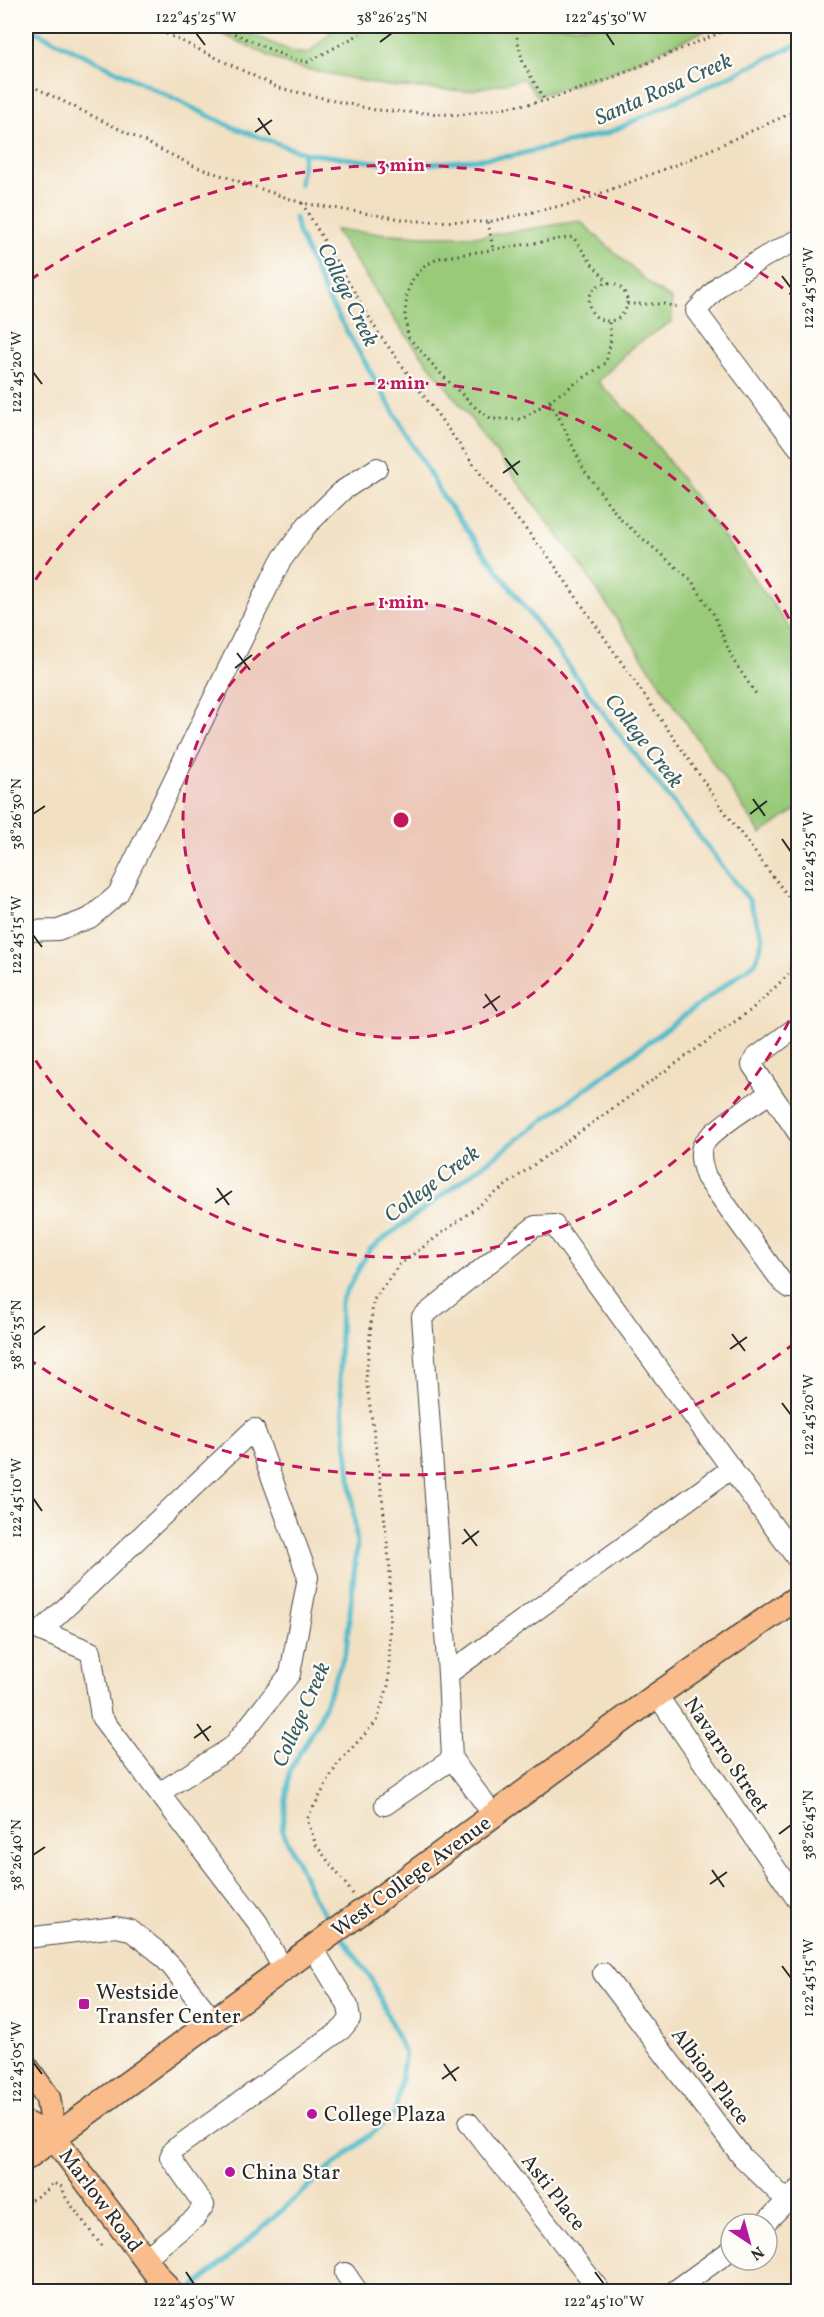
<svg xmlns="http://www.w3.org/2000/svg" width="824" height="2317" viewBox="0 0 824 2317" font-family="Vollkorn,serif">
  <style>
    .green { fill: #98ca79; stroke: #627a52; stroke-width: 1.5 }
    .lines { fill: none; stroke-linecap: round; stroke-linejoin: round }
    .stream { stroke: #4ebac9; stroke-width: 5 }
    .minor-casing { stroke: #494642; stroke-width: 22 }
    .major-casing { stroke: #494642; stroke-width: 27 }
    .path { stroke: #494642; stroke-width: 3; stroke-dasharray: 1.5 4.5; stroke-linecap: butt }
    .minor { stroke: #fff; stroke-width: 20 }
    .major { stroke: #f9bc8a; stroke-width: 24 }
    .ticks { fill: none; stroke: #2b2b2b; stroke-width: 2 }
    .ring { fill: none; stroke: #c2185b; stroke-width: 3; stroke-dasharray: 10 8 }
    .poi-dot { fill: #b5179e; stroke: #fdfcf7; stroke-width: 2 }
    .labels { text-anchor: middle; stroke-width: 4.5; stroke-linejoin: round; paint-order: stroke }
    .street-label { font-size: 21px; fill: #2b2b2b; stroke: #fdfcf7 }
    .poi-label { font-size: 21px; fill: #2b2b2b; stroke: #fdfcf7; text-anchor: start }
    .water-label { font-size: 22px; font-style: italic; fill: #375d62; stroke: #fdfcf7 }
    .centre { fill: #c2185b; stroke: #fdfcf7; stroke-width: 3 }
    .ring-label { font-size: 18px; text-anchor: middle; font-weight: bold; fill: #c2185b; stroke: #fdfcf7; stroke-width: 4.5; stroke-linejoin: round; paint-order: stroke }
    .neatline { fill: none; stroke: #2b2b2b; stroke-width: 2 }
    .ticks-label { font-size: 15px; text-anchor: middle; fill: #2b2b2b }
  </style>
  <rect width="100%" height="100%" fill="#fdfcf7"/>
  <filter id="ink" filterUnits="userSpaceOnUse"><feTurbulence type="fractalNoise" baseFrequency=".0167" numOctaves="2"/><feDisplacementMap in="SourceGraphic" scale="12" xChannelSelector="R" yChannelSelector="G"/><feConvolveMatrix kernelMatrix="1 2 1 2 8 2 1 2 1" color-interpolation-filters="sRGB"/></filter>
  <filter id="wash" filterUnits="userSpaceOnUse"><feTurbulence type="fractalNoise" baseFrequency=".008" numOctaves="4" result="noise"/><feDisplacementMap in="SourceGraphic" scale="24" xChannelSelector="R" yChannelSelector="G"/><feGaussianBlur stdDeviation="1.35" result="paint"/><feColorMatrix in="noise" values="0 0 0 0 0 0 0 0 0 0 0 0 0 0 0 0 0 1.4 0 .05"/><feComposite in="paint" operator="in"/></filter>
  <g filter="url(#wash)">
    <rect width="100%" height="100%" fill="#f2e0c3"/>
    <g class="green">
      <polygon points="205,26 232,26 293,52 308,54 337,26 715,26 605,75 537,96 524,79 467,91 387,86 291,66"/>
      <polygon points="580,221 654,288 672,299 672,321 632,347 598,382 643,426 798,639 798,808 761,834 583,569 465,411 396,322 335,230 421,236 483,236"/>
    </g>
    <g class="lines">
      <g class="stream">
        <polyline points="26,27 232,127 304,153 407,166 511,156 608,133 798,44"/>
        <polyline points="300,184 304,153"/>
        <polyline points="295,218 298,232 327,297 443,497 616,730 749,900 763,938 756,962 370,1249 341,1301 339,1372 357,1545 346,1651 318,1721 290,1770 282,1829 315,1900 333,1925"/>
        <polyline points="189,2292 322,2175 395,2114 405,2054 371,1978 340,1935"/>
      </g>
    </g>
  </g>
  <g filter="url(#ink)">
    <g class="lines">
      <defs>
        <g id="minor">
          <polyline points="798,240 766,256 721,284 696,311 798,447"/>
          <polyline points="26,931 58,930 90,918 118,894 280,562 307,525 342,491 377,468"/>
          <polyline points="798,1026 755,1058 752,1065 798,1133"/>
          <path d="M770,1093C754,1104 711,1130 703,1145C698,1155 703,1168 706,1177L782,1282L790,1288L798,1287"/>
          <polyline points="448,1674 732,1468"/>
          <polyline points="657,1695 798,1901"/>
          <polyline points="159,1793 232,1747 290,1674 308,1577 254,1429 41,1631 91,1652 101,1717 258,1923 283,1969"/>
          <polyline points="385,1805 452,1759"/>
          <polyline points="494,1816 452,1759 448,1674 422,1317 535,1226 554,1225 798,1560"/>
          <polyline points="26,1938 116,1927 130,1930 157,1951 172,1967 213,2020"/>
          <polyline points="603,1973 742,2157 787,2201"/>
          <polyline points="469,2123 601,2292"/>
          <polyline points="764,2224 798,2190"/>
          <polyline points="145,2258 195,2218 204,2205 170,2157 173,2150 342,2029 350,2019 348,2006 313,1948"/>
          <polyline points="345,2273 358,2292"/>
          <polyline points="673,2292 731,2250"/>
        </g>
        <g id="major">
          <polyline points="26,2067 48,2098 54,2138"/>
          <polyline points="26,2124 54,2138 170,2292"/>
          <polyline points="26,2158 657,1695 798,1597"/>
        </g>
      </defs>
      <use href="#minor" class="minor-casing"/>
      <use href="#major" class="major-casing"/>
      <g class="path">
        <polyline points="150,26 279,88 375,110 459,115 545,101 609,79 736,26"/>
        <polyline points="218,26 289,58 308,62 360,34"/>
        <polyline points="512,26 517,38 523,63 545,101"/>
        <polyline points="26,83 194,166 302,203 414,221 488,222 578,202 683,162 798,110"/>
        <polyline points="302,203 379,334 488,484 548,556 727,815 793,903 798,933"/>
        <polyline points="488,222 493,249"/>
        <circle cx="608" cy="302" r="19"/>
        <polyline points="609,283 592,264 573,237 439,258 424,266 413,279 407,293 405,315 408,337 442,375 477,409 492,419 522,419 606,363 611,340 609,322"/>
        <polyline points="627,304 664,304 679,307"/>
        <polyline points="550,402 561,421 584,470 620,519 691,580 714,615 733,660 756,694"/>
        <polyline points="353,1894 316,1845 307,1819 338,1763 377,1721 389,1683 390,1569 379,1469 366,1379 373,1301 399,1265 532,1166 751,1010 789,974 798,943"/>
        <polyline points="26,2203 46,2191 53,2183 62,2187 66,2198 103,2248"/>
      </g>
      <use href="#minor" class="minor"/>
      <use href="#major" class="major"/>
    </g>
  </g>
  <path class="ticks" d="M196,33L205,45M606,33L614,45M380,42L392,33M258,118L270,135M255,132L272,120M782,276L791,288M33,372L42,384M505,458L518,475M503,473L520,461M237,653L250,670M235,668L252,655M753,799L765,816M33,814L45,806M750,814L767,801M782,839L791,852M33,935L42,947M485,994L497,1011M483,1008L500,996M217,1188L229,1205M215,1203L232,1191M732,1334L745,1351M33,1335L45,1326M730,1349L747,1337M782,1403L791,1415M33,1498L42,1511M464,1529L477,1546M462,1544L479,1531M197,1724L209,1741M194,1738L211,1726M779,1834L791,1825M33,1855L45,1847M712,1870L724,1887M710,1884L727,1872M782,1966L791,1978M33,2062L42,2074M444,2064L456,2081M442,2079L459,2067M186,2272L194,2284M595,2272L604,2284"/>
  <circle cx="401" cy="820" r="218" fill="#c2185b" fill-opacity=".12"/>
  <g class="ring">
    <circle cx="401" cy="820" r="218"/>
    <path d="M797 1005A437 437 0 0 1 26 1045M26 595A437 437 0 0 1 797 635"/>
    <path d="M795 1343A655 655 0 0 1 30 1360M30 280A655 655 0 0 1 795 297"/>
  </g>
  <g class="poi-dot">
    <rect x="78" y="1998" width="12" height="12" rx="3"/>
    <circle cx="312" cy="2114" r="6"/>
    <circle cx="230" cy="2172" r="6"/>
  </g>
  <g class="labels">
    <g class="street-label">
      <text transform="translate(727 1755) rotate(56)" y="7">Navarro Street</text>
      <text transform="translate(411 1876) rotate(-36)" y="7">West College Avenue</text>
      <text transform="translate(711 2076) rotate(53)" y="7">Albion Place</text>
      <text transform="translate(554 2192) rotate(52)" y="7">Asti Place</text>
      <text transform="translate(101 2200) rotate(53)" y="7">Marlow Road</text>
    </g>
    <g class="poi-label">
      <text x="96" y="1999">Westside<tspan x="96" dy="24">Transfer Center</tspan></text>
      <text x="324" y="2121">College Plaza</text>
      <text x="242" y="2179">China Star</text>
    </g>
    <g class="water-label">
      <text transform="translate(663 88) rotate(-24)" y="8">Santa Rosa Creek</text>
      <text transform="translate(349 294) rotate(64)" y="8">College Creek</text>
      <text transform="translate(645 740) rotate(52)" y="8">College Creek</text>
      <text transform="translate(431 1183) rotate(-37)" y="8">College Creek</text>
      <text transform="translate(300 1714) rotate(-66)" y="8">College Creek</text>
    </g>
  </g>
  <circle cx="401" cy="820" r="9" class="centre"/>
  <g class="ring-label">
    <text x="401" y="171">3 min</text>
    <text x="401" y="389">2 min</text>
    <text x="401" y="608">1 min</text>
  </g>
  <rect width="824" height="2317" fill="none" stroke="#fdfcf7" stroke-width="66"/>
  <g transform="translate(749 2242) rotate(144)"><circle r="28" fill="#fdfcf7" stroke="#a9a8a5" stroke-width="1.5"/>
  <path d="M0-4.5L10 22L0 15L-10 22Z" fill="#b5179e"/>
  <text y="-9" font-size="16" font-weight="bold" text-anchor="middle" fill="#2b2b2b">N</text>
  </g>
  <rect x="33" y="33" width="758" height="2251" class="neatline"/>
  <g class="ticks-label">
    <text x="196" y="22">122°45'25"W</text>
    <text x="392" y="22">38°26'25"N</text>
    <text x="606" y="22">122°45'30"W</text>
    <text transform="translate(808 288) rotate(-90)" y="5">122°45'30"W</text>
    <text transform="translate(16 372) rotate(-90)" y="5">122°45'20"W</text>
    <text transform="translate(16 814) rotate(-90)" y="5">38°26'30"N</text>
    <text transform="translate(808 852) rotate(-90)" y="5">122°45'25"W</text>
    <text transform="translate(16 935) rotate(-90)" y="5">122°45'15"W</text>
    <text transform="translate(16 1335) rotate(-90)" y="5">38°26'35"N</text>
    <text transform="translate(808 1415) rotate(-90)" y="5">122°45'20"W</text>
    <text transform="translate(16 1498) rotate(-90)" y="5">122°45'10"W</text>
    <text transform="translate(808 1825) rotate(-90)" y="5">38°26'45"N</text>
    <text transform="translate(16 1855) rotate(-90)" y="5">38°26'40"N</text>
    <text transform="translate(808 1978) rotate(-90)" y="5">122°45'15"W</text>
    <text transform="translate(16 2062) rotate(-90)" y="5">122°45'05"W</text>
    <text x="194" y="2306">122°45'05"W</text>
    <text x="604" y="2306">122°45'10"W</text>
  </g>
</svg>
